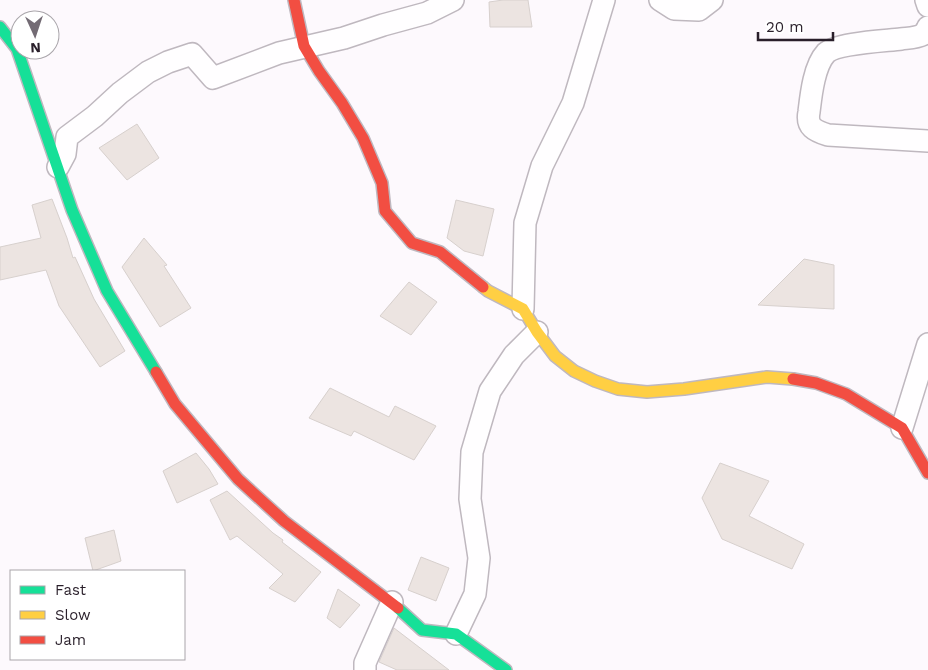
<svg xmlns="http://www.w3.org/2000/svg" width="928" height="670" viewBox="0 0 928 670" font-family="'Work Sans',sans-serif">
  <style>
    .building { fill: #ece4e1; stroke: #d7d0cd }
    .lines { fill: none; stroke-linecap: round; stroke-linejoin: round }
    .street-casing { stroke: #bfb8bf; stroke-width: 24 }
    .fast-casing { stroke: #bfb8bf; stroke-width: 14 }
    .slow-casing { stroke: #bfb8bf; stroke-width: 14 }
    .jam-casing { stroke: #bfb8bf; stroke-width: 14 }
    .street { stroke: #fffeff; stroke-width: 21 }
    .fast { stroke: #16e098; stroke-width: 11 }
    .slow { stroke: #ffcf43; stroke-width: 11 }
    .jam { stroke: #f24e42; stroke-width: 11 }
  </style>
  <rect width="100%" height="100%" fill="#fdf9fd"/>
  <g class="building">
    <polygon points="503,0 528,0 532,27 490,27 489,2"/>
    <polygon points="137,124 159,158 127,180 99,148"/>
    <polygon points="52,199 67,238 73,258 75,257 94,299 125,351 100,367 59,306 46,270 0,280 0,247 41,238 32,205"/>
    <polygon points="456,200 494,209 483,256 464,251 447,238"/>
    <polygon points="144,238 167,265 164,266 191,308 160,327 122,267"/>
    <polygon points="804,259 834,265 834,309 758,305"/>
    <polygon points="409,282 437,302 411,335 380,316"/>
    <polygon points="330,388 389,417 395,406 436,426 414,460 354,431 351,436 309,418"/>
    <polygon points="196,453 209,469 218,484 177,503 163,471"/>
    <polygon points="720,463 769,481 749,516 804,544 792,569 722,539 702,498"/>
    <polygon points="227,491 273,533 283,540 282,542 321,572 295,602 269,588 283,574 237,536 230,540 210,500"/>
    <polygon points="114,530 121,561 93,571 85,538"/>
    <polygon points="421,557 449,568 436,601 408,590"/>
    <polygon points="338,589 360,605 340,628 327,618"/>
    <polygon points="394,628 411,641 449,670 397,670 379,662"/>
  </g>
  <g class="lines">
    <defs>
      <g id="street">
        <polyline points="660,0 674,9 699,10 712,0"/>
        <polyline points="926,0 928,6"/>
        <path d="M928,27C928,28 924,33 924,34C918,38 908,38 901,39C885,41 837,43 826,53C814,66 811,95 809,112C806,127 815,131 828,135L928,141"/>
        <polyline points="58,167 65,154 67,137 95,116 120,93 148,72 168,62 192,54 213,78 279,53 344,38 383,25 427,13 453,0"/>
        <polyline points="523,309 525,223 542,166 573,103 604,0"/>
        <polyline points="902,428 928,344"/>
        <polyline points="456,634 475,594 479,558 470,499 472,452 490,391 514,355 537,332"/>
        <polyline points="365,670 365,663 392,602"/>
      </g>
      <g id="fast">
        <polyline points="0,27 17,49 72,210 107,291 156,372"/>
        <polyline points="398,608 422,630 456,634 506,670"/>
      </g>
      <polyline id="slow" points="483,287 488,291 523,309 537,332 555,356 574,371 595,381 618,389 647,392 684,389 767,377 793,379"/>
      <g id="jam">
        <polyline points="294,0 304,46 319,71 342,103 363,138 382,183 385,211 412,243 440,252 483,287"/>
        <polyline points="156,372 175,404 238,479 284,521 398,608"/>
        <polyline points="793,379 816,383 846,394 902,428 928,473"/>
      </g>
    </defs>
    <use href="#street" class="street-casing"/>
    <use href="#fast" class="fast-casing"/>
    <use href="#slow" class="slow-casing"/>
    <use href="#jam" class="jam-casing"/>
    <use href="#street" class="street"/>
    <use href="#fast" class="fast"/>
    <use href="#slow" class="slow"/>
    <use href="#jam" class="jam"/>
  </g>
  <rect x="10" y="570" width="175" height="90" fill="#ffffff" stroke="#a9a5aa"/>
  <rect x="20" y="586" width="25" height="8" fill="#16e098" stroke="#a9a5aa"/>
  <text x="55" y="595" font-size="15" fill="#291f2a">Fast</text>
  <rect x="20" y="611" width="25" height="8" fill="#ffcf43" stroke="#a9a5aa"/>
  <text x="55" y="620" font-size="15" fill="#291f2a">Slow</text>
  <rect x="20" y="636" width="25" height="8" fill="#f24e42" stroke="#a9a5aa"/>
  <text x="55" y="645" font-size="15" fill="#291f2a">Jam</text>
  <g transform="translate(35 35) rotate(177)"><circle r="24" fill="#ffffff" stroke="#a9a5aa"/>
  <path d="M0-4L9 19L0 12L-9 19Z" fill="#736b74"/>
  <text y="-8" font-size="14" font-weight="bold" text-anchor="middle" fill="#291f2a">N</text>
  </g>
  <path d="M758 32v8h75v-8" fill="none" stroke="#291f2a" stroke-width="2.5"/>
  <text x="766" y="32" font-size="15" fill="#291f2a" stroke="#ffffff" stroke-width="4" paint-order="stroke">20 m</text>
</svg>
